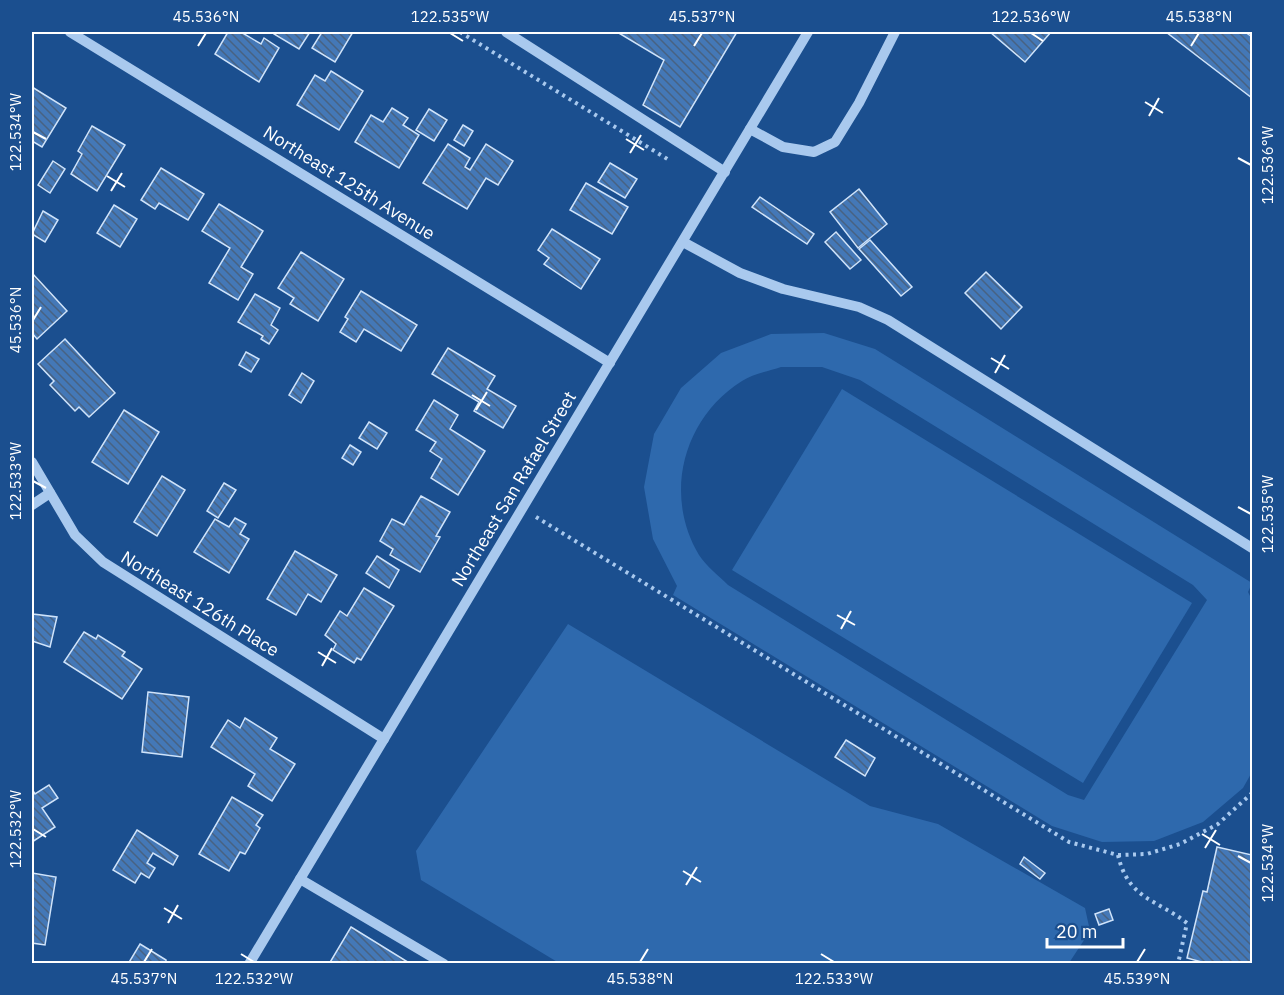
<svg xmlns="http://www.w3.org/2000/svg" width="1284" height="995" viewBox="0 0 1284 995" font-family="'IBM Plex Sans',sans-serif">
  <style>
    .pitch { fill: #2e69ad; fill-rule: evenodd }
    .building { fill: url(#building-back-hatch); stroke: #cfe3fa; stroke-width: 1.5 }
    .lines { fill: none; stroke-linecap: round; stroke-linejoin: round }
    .path { stroke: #a9c9ee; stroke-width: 4; stroke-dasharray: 3 4.5; stroke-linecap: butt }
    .minor { stroke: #a9c9ee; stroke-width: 10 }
    .ticks { fill: none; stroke: #fff; stroke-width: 2 }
    .labels { text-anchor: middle; stroke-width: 4.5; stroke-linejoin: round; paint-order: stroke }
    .street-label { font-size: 18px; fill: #fff; stroke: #1b4f8f }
    .neatline { fill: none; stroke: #fff; stroke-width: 2 }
    .ticks-label { font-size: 15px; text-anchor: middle; fill: #fff }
  </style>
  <defs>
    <pattern id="building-back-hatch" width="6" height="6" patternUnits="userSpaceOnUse" patternTransform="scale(1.5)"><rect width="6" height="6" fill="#4478b7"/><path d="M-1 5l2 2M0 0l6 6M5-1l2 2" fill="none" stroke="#486282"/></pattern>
  </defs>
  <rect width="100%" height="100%" fill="#1b4f8f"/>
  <g class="pitch">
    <path d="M824,333L875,349L1252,583L1248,592L1252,600V772L1243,788L1203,822L1154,841L1102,842L1052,826L673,595L677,586L653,539L644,487L654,434L681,388L721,353L771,334ZM781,367H822L860,380L1193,585L1207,600L1084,800L1068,795L728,585C719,576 706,566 699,555C663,495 683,418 742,381C753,374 769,371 781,367Z"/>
    <polygon points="842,389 1192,603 1083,783 732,570"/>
    <polygon points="568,624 870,806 938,824 1085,908 1090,931 1069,963 559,963 421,880 416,851"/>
  </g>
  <g class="building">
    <polygon points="228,32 241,32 261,44 264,38 279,48 259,82 215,54"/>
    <polygon points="275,32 310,32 299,49 274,34"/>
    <polygon points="322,32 353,32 335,62 312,48"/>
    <polygon points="617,32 737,32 680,127 643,105 664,60"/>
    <polygon points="990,32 1051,32 1025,62"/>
    <polygon points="1166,32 1245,32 1252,37 1252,98"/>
    <polygon points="331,71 363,91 339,130 297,105 315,75 325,81"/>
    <polygon points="32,87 66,108 42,147 32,141"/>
    <polygon points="392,108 408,118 403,125 419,135 399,168 355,142 371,115 383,122"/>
    <polygon points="429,109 447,120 434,141 416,130"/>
    <polygon points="463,125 473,131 464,146 454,140"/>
    <polygon points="92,126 125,145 97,191 71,174 82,154 78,151"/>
    <polygon points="448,144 470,158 465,167 470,170 486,144 513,161 498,185 486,178 467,209 423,183"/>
    <polygon points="53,161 65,169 50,193 38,185"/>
    <polygon points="610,163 637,179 625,198 598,182"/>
    <polygon points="161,168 204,194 188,220 159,203 155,209 141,200"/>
    <polygon points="586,183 628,207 612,234 570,210"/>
    <polygon points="859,189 887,224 858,248 830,212"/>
    <polygon points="760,197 814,234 807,244 752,207"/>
    <polygon points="219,204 263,231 241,267 253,274 238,300 209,283 230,248 202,231"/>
    <polygon points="114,205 137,219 120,247 97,233"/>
    <polygon points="43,211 58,220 45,242 32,234"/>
    <polygon points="552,229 600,259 581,289 544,264 549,258 538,250"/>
    <polygon points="836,232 861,260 850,269 825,242"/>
    <polygon points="870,240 912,287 901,296 859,249"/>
    <polygon points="301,252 344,279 318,321 290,304 294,298 278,288"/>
    <polygon points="986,272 1022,307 1001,329 965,293"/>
    <polygon points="32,273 67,311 37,339 32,333"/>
    <polygon points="361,291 417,325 401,351 364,329 356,342 340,332 348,319 345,317"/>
    <polygon points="255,294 280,308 271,325 278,330 269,344 261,339 263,336 238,322"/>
    <polygon points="65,339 115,393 89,417 79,407 75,411 50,385 54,381 38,364"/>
    <polygon points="448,348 495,376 487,389 516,406 503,428 474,411 479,402 432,374"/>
    <polygon points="246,352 259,359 251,372 239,365"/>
    <polygon points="302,373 314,381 301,403 289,395"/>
    <polygon points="434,400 458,415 450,429 485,451 458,495 431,478 442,459 430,451 436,442 416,430"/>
    <polygon points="124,410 159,432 128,484 92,462"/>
    <polygon points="369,422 387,433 377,449 359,438"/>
    <polygon points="350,445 361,452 353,465 342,458"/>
    <polygon points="162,476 185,490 157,536 134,522"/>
    <polygon points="224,483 236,490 218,518 207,511"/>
    <polygon points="421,496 450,512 436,536 440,537 420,572 390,555 393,549 380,541 392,519 404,525"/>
    <polygon points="235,518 246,524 240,534 249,539 229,573 194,552 215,519 229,527"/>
    <polygon points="295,551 337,575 321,602 308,594 296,615 267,599"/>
    <polygon points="377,556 399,570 389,588 366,573"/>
    <polygon points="364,588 394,606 361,660 357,658 354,663 333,650 336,644 325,635 340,611 347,616"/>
    <polygon points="32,602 33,614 57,617 50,647 32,641"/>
    <polygon points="84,632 96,639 98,635 125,652 122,656 142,669 122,699 64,662"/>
    <polygon points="148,692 189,697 182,757 142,752"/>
    <polygon points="245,718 277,738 270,749 295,764 272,801 248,786 255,774 211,747 228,720 240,728"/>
    <polygon points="846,740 875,758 865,776 835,757"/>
    <polygon points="49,785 58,798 42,808 55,827 32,842 32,789 35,794"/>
    <polygon points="232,797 263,815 256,825 260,828 245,854 240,852 229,871 199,854"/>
    <polygon points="137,830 178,856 173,865 153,853 147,863 155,868 149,878 141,873 135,883 113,870"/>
    <polygon points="1217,847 1252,855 1252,964 1209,964 1187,958 1203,891 1207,892"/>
    <polygon points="1024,857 1045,873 1040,879 1020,864"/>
    <polygon points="32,873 56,877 45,945 32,943"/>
    <polygon points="1109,909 1113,920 1099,925 1095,914"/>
    <polygon points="351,927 411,964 329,964"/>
    <polygon points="140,944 166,960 166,964 128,964"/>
  </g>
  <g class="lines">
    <g class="path">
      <polyline points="460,32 669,160"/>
      <polyline points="536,517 1069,842 1118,855 1147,854 1180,844 1218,824 1252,793"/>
      <path d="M1118,855C1128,899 1156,899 1187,923L1178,964"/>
    </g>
    <g class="minor">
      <polyline points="70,32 610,363"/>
      <polyline points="506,32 725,172"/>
      <polyline points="750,129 783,147 814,152 835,142 859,103 895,32"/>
      <polyline points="683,242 740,273 783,289 859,307 888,320 1252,548"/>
      <polyline points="32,462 75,535 103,562 384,739"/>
      <polyline points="32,505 50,493"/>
      <polyline points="300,879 444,964"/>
      <polyline points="249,964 808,32"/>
    </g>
  </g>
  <path class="ticks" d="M450,33L463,41M1031,33L1043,41M198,46L206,33M694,46L702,33M1191,46L1199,33M1145,102L1163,113M1149,116L1159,98M33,132L46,139M626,139L644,150M630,153L641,135M1238,158L1251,165M107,176L125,187M111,191L122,173M33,320L41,307M991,358L1009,369M995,373L1005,355M472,395L490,406M476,410L487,392M33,481L46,488M1238,507L1251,514M837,615L855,625M841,629L851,611M318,652L336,663M322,666L332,648M33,829L46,837M1202,834L1220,845M1205,848L1216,830M1238,856L1251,863M683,871L701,882M686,885L697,867M164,908L182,919M168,923L178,905M241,954L254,962M821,954L834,962M144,962L152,949M640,962L648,949M1137,962L1145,949"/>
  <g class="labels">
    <g class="street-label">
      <text transform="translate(349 183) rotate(32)" y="6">Northeast 125th Avenue</text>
      <text transform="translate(514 489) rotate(-59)" y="6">Northeast San Rafael Street</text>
      <text transform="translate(200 604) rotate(32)" y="6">Northeast 126th Place</text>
    </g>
  </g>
  <rect width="1284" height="995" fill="none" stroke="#1b4f8f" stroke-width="66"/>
  <path d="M1047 938v9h76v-9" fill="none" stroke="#ffffff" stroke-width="3"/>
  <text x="1056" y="938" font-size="18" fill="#ffffff" stroke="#1b4f8f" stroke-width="4.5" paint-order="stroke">20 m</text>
  <rect x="33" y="33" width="1218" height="929" class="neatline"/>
  <g class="ticks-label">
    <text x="206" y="22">45.536°N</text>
    <text x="450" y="22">122.535°W</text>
    <text x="702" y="22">45.537°N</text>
    <text x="1031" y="22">122.536°W</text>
    <text x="1199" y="22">45.538°N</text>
    <text transform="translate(16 132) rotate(-90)" y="5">122.534°W</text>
    <text transform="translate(1268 165) rotate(-90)" y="5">122.536°W</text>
    <text transform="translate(16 320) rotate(-90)" y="5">45.536°N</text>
    <text transform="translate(16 481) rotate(-90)" y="5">122.533°W</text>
    <text transform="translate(1268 514) rotate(-90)" y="5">122.535°W</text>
    <text transform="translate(16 829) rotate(-90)" y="5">122.532°W</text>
    <text transform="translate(1268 863) rotate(-90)" y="5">122.534°W</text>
    <text x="144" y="984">45.537°N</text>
    <text x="254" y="984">122.532°W</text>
    <text x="640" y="984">45.538°N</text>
    <text x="834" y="984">122.533°W</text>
    <text x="1137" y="984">45.539°N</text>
  </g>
</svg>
